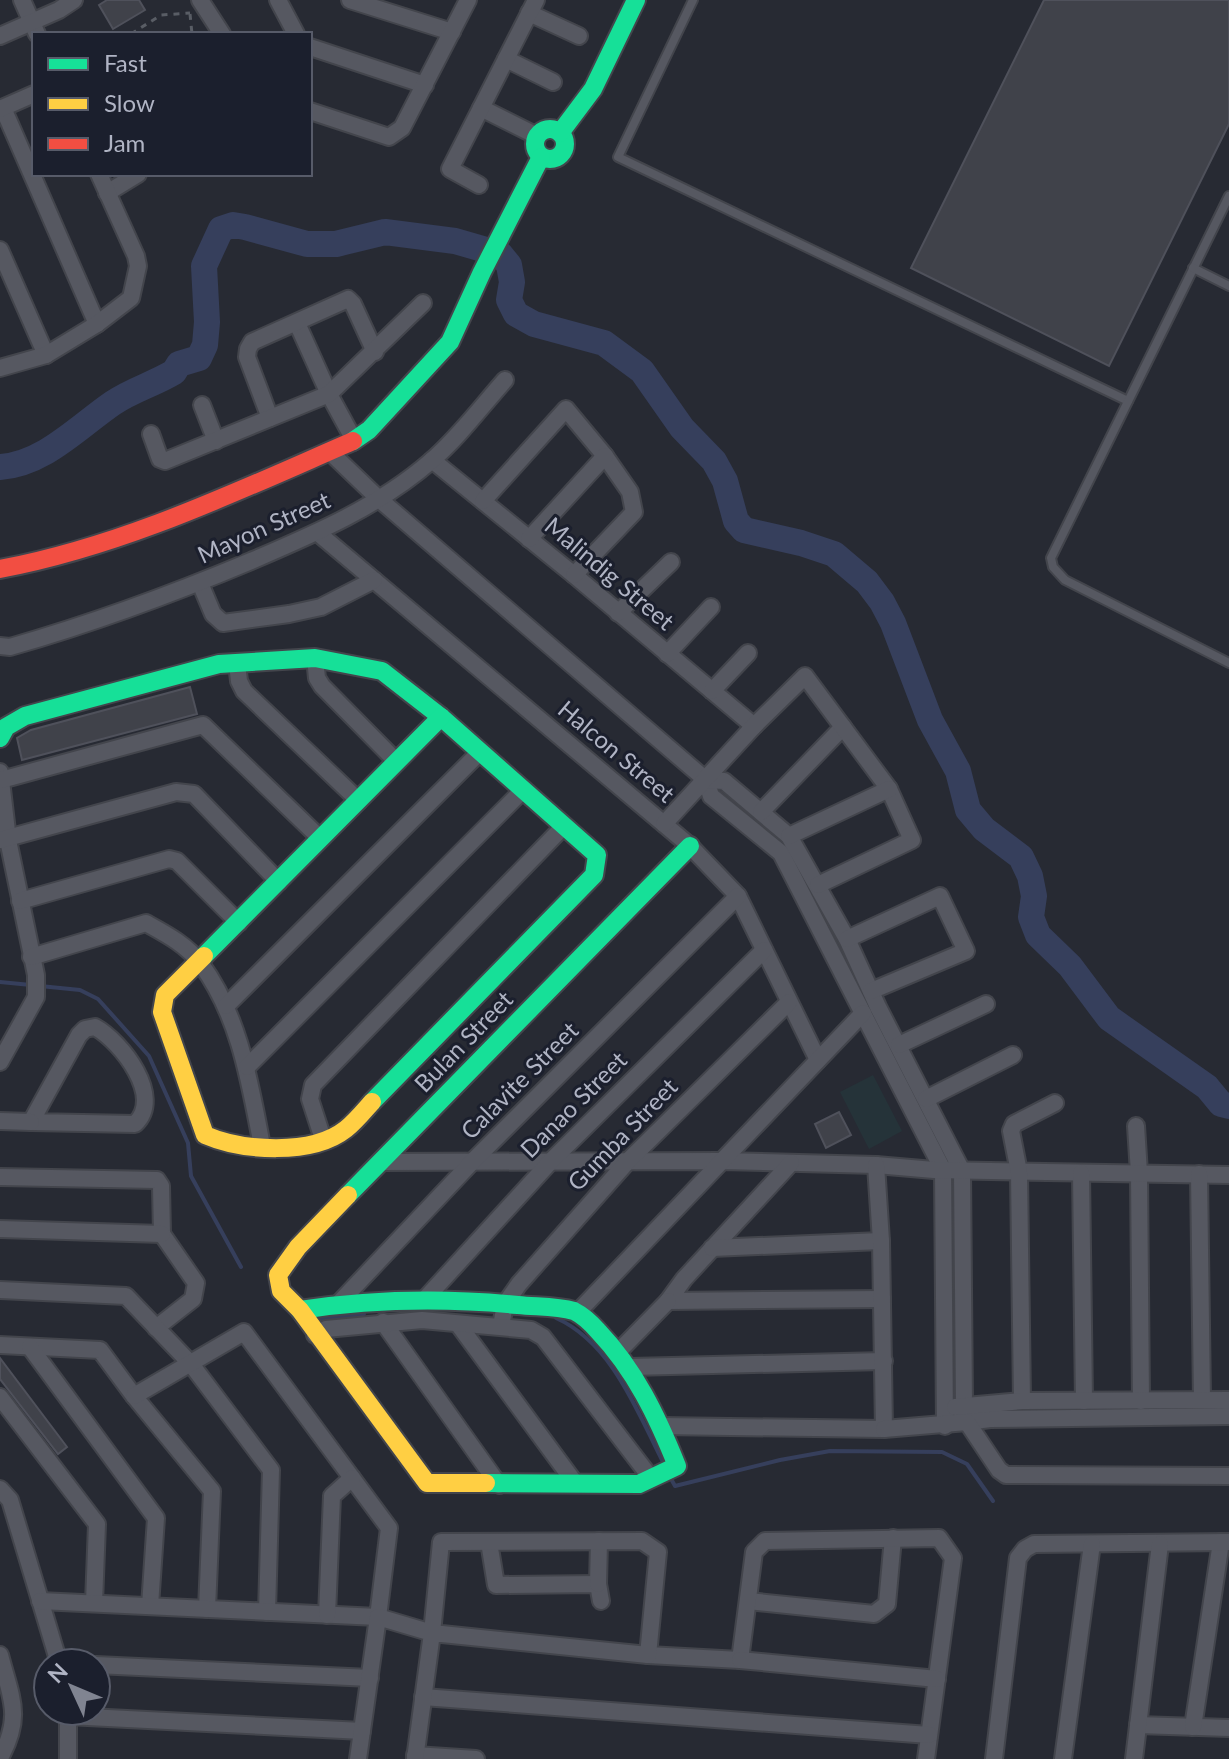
<svg xmlns="http://www.w3.org/2000/svg" width="1229" height="1759" viewBox="0 0 1229 1759" font-family="Lato,sans-serif">
  <style>
    .green { fill: #253339 }
    .lines { fill: none; stroke-linecap: round; stroke-linejoin: round }
    .stream { stroke: #363f5c; stroke-width: 4 }
    .river { stroke: #363f5c; stroke-width: 26 }
    .building { fill: #40424a; stroke: #4f515b; stroke-width: 2 }
    .lane-casing { stroke: #43454c; stroke-width: 12 }
    .street-casing { stroke: #43454c; stroke-width: 20 }
    .fast-casing { stroke: #43454c; stroke-width: 22 }
    .slow-casing { stroke: #43454c; stroke-width: 22 }
    .jam-casing { stroke: #43454c; stroke-width: 22 }
    .path { stroke: #595d65; stroke-width: 3; stroke-dasharray: 6 6; stroke-linecap: butt }
    .lane { stroke: #565861; stroke-width: 8 }
    .street { stroke: #565861; stroke-width: 16 }
    .fast { stroke: #16e098; stroke-width: 18 }
    .slow { stroke: #ffcf43; stroke-width: 18 }
    .jam { stroke: #f24e42; stroke-width: 18 }
    .labels { text-anchor: middle; stroke-width: 6; stroke-linejoin: round; paint-order: stroke }
    .street-label { font-size: 24px; fill: #b0b4c4; stroke: #1b1f2d }
  </style>
  <rect width="100%" height="100%" fill="#272a33"/>
  <polygon class="green" points="873,1075 902,1131 869,1149 840,1092"/>
  <g class="lines">
    <g class="stream">
      <polyline points="0,982 31,985"/>
      <polyline points="40,986 80,990 98,999 149,1056 188,1143 191,1176 241,1267"/>
      <path d="M556,1318C612,1343 637,1411 663,1462"/>
      <polyline points="317,1319 364,1314"/>
      <polyline points="670,1477 675,1486 780,1460 830,1451 942,1452 967,1464 993,1501"/>
    </g>
    <path class="river" d="M0,467C44,464 78,427 113,403C132,390 154,384 174,372L179,364L199,358L205,345L207,322L204,266L221,229L233,225L245,227L307,244H336L385,232L455,241L500,254L509,265L512,282L509,300L516,314L534,324L604,343L642,371L682,428L714,461L725,481L736,521L744,530L801,543L834,554L867,582L882,602L893,623L930,720L958,771L968,810L984,829L1021,857L1030,876L1034,896L1031,917L1038,935L1070,966L1109,1018L1207,1087L1221,1104L1229,1106"/>
  </g>
  <g class="building">
    <polygon points="107,0 139,0 145,10 113,29 99,5"/>
    <polygon points="1044,0 1229,0 1229,124 1109,366 911,268"/>
    <polygon points="190,687 197,714 22,760 17,738 31,730"/>
    <polygon points="839,1112 851,1135 826,1148 815,1124"/>
    <polygon points="0,1358 67,1447 58,1454 0,1379"/>
  </g>
  <g class="lines">
    <defs>
      <g id="lane">
        <polyline points="693,0 618,157 1128,401"/>
        <polyline points="1229,196 1051,558 1053,567 1065,580 1229,663"/>
        <polyline points="1193,268 1229,286"/>
      </g>
      <g id="street">
        <polyline points="22,0 37,34"/>
        <polyline points="200,0 222,34"/>
        <polyline points="278,0 296,34"/>
        <polyline points="350,0 452,32"/>
        <polyline points="529,13 579,36"/>
        <polyline points="0,36 59,10 74,0"/>
        <polyline points="310,47 425,85"/>
        <polyline points="506,59 553,82"/>
        <polyline points="3,108 97,324"/>
        <polyline points="481,108 537,136"/>
        <polyline points="0,109 34,94"/>
        <polyline points="310,111 389,137 402,128 468,0"/>
        <polyline points="479,185 450,169 536,0"/>
        <polyline points="107,193 138,174"/>
        <polyline points="0,250 46,355"/>
        <polyline points="297,323 329,394 354,440"/>
        <polyline points="0,368 46,355 97,324 131,298 138,266 136,256 99,174"/>
        <polyline points="202,405 216,441"/>
        <polyline points="270,418 247,357 248,349 252,342 348,299 353,304 375,352"/>
        <polyline points="151,434 160,459 165,461 329,394 423,303"/>
        <polyline points="329,451 379,499 706,780 711,796 781,853 943,1170 945,1426"/>
        <polyline points="432,460 574,575 754,726"/>
        <polyline points="483,501 566,409 605,456 630,492 634,512 574,575"/>
        <polyline points="318,533 690,846 738,896 818,1060"/>
        <polyline points="529,539 605,456"/>
        <polyline points="200,583 213,614 223,623 289,614 321,607 374,580"/>
        <polyline points="618,613 671,562"/>
        <path d="M0,646L10,647C94,623 170,595 251,561C314,534 378,507 431,461C458,438 481,407 505,380"/>
        <polyline points="667,654 711,607"/>
        <polyline points="315,658 317,678 322,686 397,762"/>
        <polyline points="237,663 239,681 244,691 359,801"/>
        <polyline points="712,691 748,653"/>
        <polyline points="0,772 8,840 36,975 36,997 0,1062"/>
        <polyline points="1,780 203,725 321,839"/>
        <polyline points="706,780 724,781 789,836 847,939 878,1007 962,1171 964,1406 967,1422 990,1419 1229,1416"/>
        <polyline points="761,812 843,727"/>
        <polyline points="664,824 754,726 805,676 889,789 912,840 818,885"/>
        <polyline points="789,836 889,789"/>
        <polyline points="0,840 176,792 194,794 279,882"/>
        <polyline points="20,901 169,859 177,861 239,923"/>
        <polyline points="847,939 940,896 966,951 871,991"/>
        <path d="M31,957L146,923C166,934 187,945 201,964C240,1017 250,1084 262,1146"/>
        <polyline points="226,1006 480,752"/>
        <path d="M95,1027C122,1042 164,1097 135,1124L31,1122L79,1035L85,1029Z"/>
        <polyline points="899,1045 986,1004"/>
        <polyline points="247,1067 523,790"/>
        <polyline points="926,1099 1013,1055"/>
        <polyline points="0,1121 31,1122"/>
        <polyline points="1136,1126 1139,1173 1141,1401"/>
        <polyline points="323,1139 310,1099 313,1085 564,826"/>
        <polyline points="381,1162 721,1161 876,1165 934,1170 1229,1175"/>
        <polyline points="791,1163 684,1279 668,1301 882,1299"/>
        <polyline points="1081,1173 1084,1401"/>
        <polyline points="1199,1174 1202,1400"/>
        <polyline points="0,1177 157,1180 161,1186 162,1234 196,1283 193,1299 156,1328"/>
        <polyline points="0,1229 162,1234"/>
        <polyline points="712,1248 881,1241"/>
        <polyline points="0,1290 126,1296 191,1364 271,1470 267,1612"/>
        <polyline points="425,1299 551,1161 764,950"/>
        <polyline points="339,1303 472,1162 738,896"/>
        <polyline points="578,1312 863,1013"/>
        <polyline points="383,1322 499,1485"/>
        <polyline points="458,1324 575,1483"/>
        <polyline points="501,1326 505,1304 519,1284 628,1161 789,1002"/>
        <polyline points="315,1335 326,1329 422,1320 531,1330 543,1337 651,1478"/>
        <polyline points="0,1345 100,1350 134,1396 212,1491 207,1609"/>
        <polyline points="30,1347 156,1518 150,1606"/>
        <polyline points="619,1351 668,1301"/>
        <polyline points="630,1367 884,1361"/>
        <polyline points="0,1397 97,1524 94,1603"/>
        <polyline points="1022,1401 1019,1172 1011,1131 1014,1124 1055,1103"/>
        <polyline points="955,1407 1022,1401 1229,1400"/>
        <polyline points="661,1426 884,1429 881,1241 876,1165"/>
        <polyline points="884,1429 967,1422 999,1470 1006,1475 1229,1476"/>
        <polyline points="0,1489 10,1500 59,1663"/>
        <polyline points="489,1542 496,1585 598,1584 601,1601"/>
        <polyline points="598,1584 599,1541"/>
        <polyline points="40,1601 378,1617 389,1528 244,1332 134,1396"/>
        <polyline points="748,1601 874,1614 887,1604 893,1538"/>
        <polyline points="327,1615 332,1496 352,1478"/>
        <path d="M0,1655C11,1698 23,1716 0,1758"/>
        <polyline points="648,1655 740,1660 754,1552 765,1541 939,1538 953,1558 926,1759"/>
        <polyline points="740,1660 937,1679"/>
        <polyline points="96,1665 370,1678"/>
        <polyline points="423,1697 929,1735"/>
        <polyline points="68,1711 68,1759"/>
        <polyline points="68,1716 362,1731"/>
        <polyline points="1138,1725 1229,1728"/>
        <polyline points="1193,1727 1221,1542"/>
        <polyline points="415,1755 476,1759"/>
        <polyline points="358,1759 378,1617 432,1633 441,1542 642,1541 658,1552 648,1655 432,1633 415,1759"/>
        <polyline points="994,1759 1018,1558 1025,1549 1034,1544 1229,1542"/>
        <polyline points="1063,1759 1092,1544"/>
        <polyline points="1134,1759 1160,1544"/>
      </g>
      <g id="fast">
        <circle cx="550" cy="144" r="15"/>
        <polyline points="560,133 593,89 636,0"/>
        <polyline points="353,441 369,430 450,342 482,272 541,157"/>
        <polyline points="0,738 6,727 25,716 219,664 315,658 382,671 441,717 597,855 594,875 372,1102"/>
        <polyline points="204,956 441,717"/>
        <polyline points="348,1195 690,846"/>
        <path d="M300,1310C373,1299 445,1298 518,1305C537,1307 556,1306 574,1311C584,1316 591,1323 598,1331C635,1370 657,1416 677,1466L639,1484L486,1483"/>
      </g>
      <g id="slow">
        <path d="M204,956L165,995L162,1012L205,1135C242,1151 312,1156 346,1129C355,1122 364,1111 372,1102"/>
        <polyline points="348,1195 298,1247 278,1275 281,1291 300,1310 427,1483 486,1483"/>
      </g>
      <path id="jam" d="M0,569C123,546 238,491 353,441"/>
    </defs>
    <use href="#lane" class="lane-casing"/>
    <use href="#street" class="street-casing"/>
    <use href="#fast" class="fast-casing"/>
    <use href="#slow" class="slow-casing"/>
    <use href="#jam" class="jam-casing"/>
    <g class="path">
      <polyline points="190,14 192,34"/>
      <polyline points="131,34 161,15 190,13"/>
    </g>
    <use href="#lane" class="lane"/>
    <use href="#street" class="street"/>
    <use href="#fast" class="fast"/>
    <use href="#slow" class="slow"/>
    <use href="#jam" class="jam"/>
  </g>
  <g class="labels">
    <g class="street-label">
      <text transform="translate(264 528) rotate(-24)" y="8">Mayon Street</text>
      <text transform="translate(609 574) rotate(40)" y="8">Malindig Street</text>
      <text transform="translate(616 752) rotate(40)" y="8">Halcon Street</text>
      <text transform="translate(464 1042) rotate(-46)" y="8">Bulan Street</text>
      <text transform="translate(520 1081) rotate(-45)" y="8">Calavite Street</text>
      <text transform="translate(574 1105) rotate(-45)" y="8">Danao Street</text>
      <text transform="translate(623 1135) rotate(-46)" y="8">Gumba Street</text>
    </g>
  </g>
  <rect x="32" y="32" width="280" height="144" fill="#1b1f2d" stroke="#575b69" stroke-width="2"/>
  <rect x="48" y="58" width="40" height="12" fill="#16e098" stroke="#575b69" stroke-width="2"/>
  <text x="104" y="72" font-size="24" fill="#b0b4c4">Fast</text>
  <rect x="48" y="98" width="40" height="12" fill="#ffcf43" stroke="#575b69" stroke-width="2"/>
  <text x="104" y="112" font-size="24" fill="#b0b4c4">Slow</text>
  <rect x="48" y="138" width="40" height="12" fill="#f24e42" stroke="#575b69" stroke-width="2"/>
  <text x="104" y="152" font-size="24" fill="#b0b4c4">Jam</text>
  <g transform="translate(72 1687) rotate(314)"><circle r="38" fill="#1b1f2d" stroke="#575b69" stroke-width="2"/>
  <path d="M0-6L14 30L0 20L-14 30Z" fill="#808491"/>
  <text y="-12" font-size="22" font-weight="bold" text-anchor="middle" fill="#b0b4c4">N</text>
  </g>
</svg>
